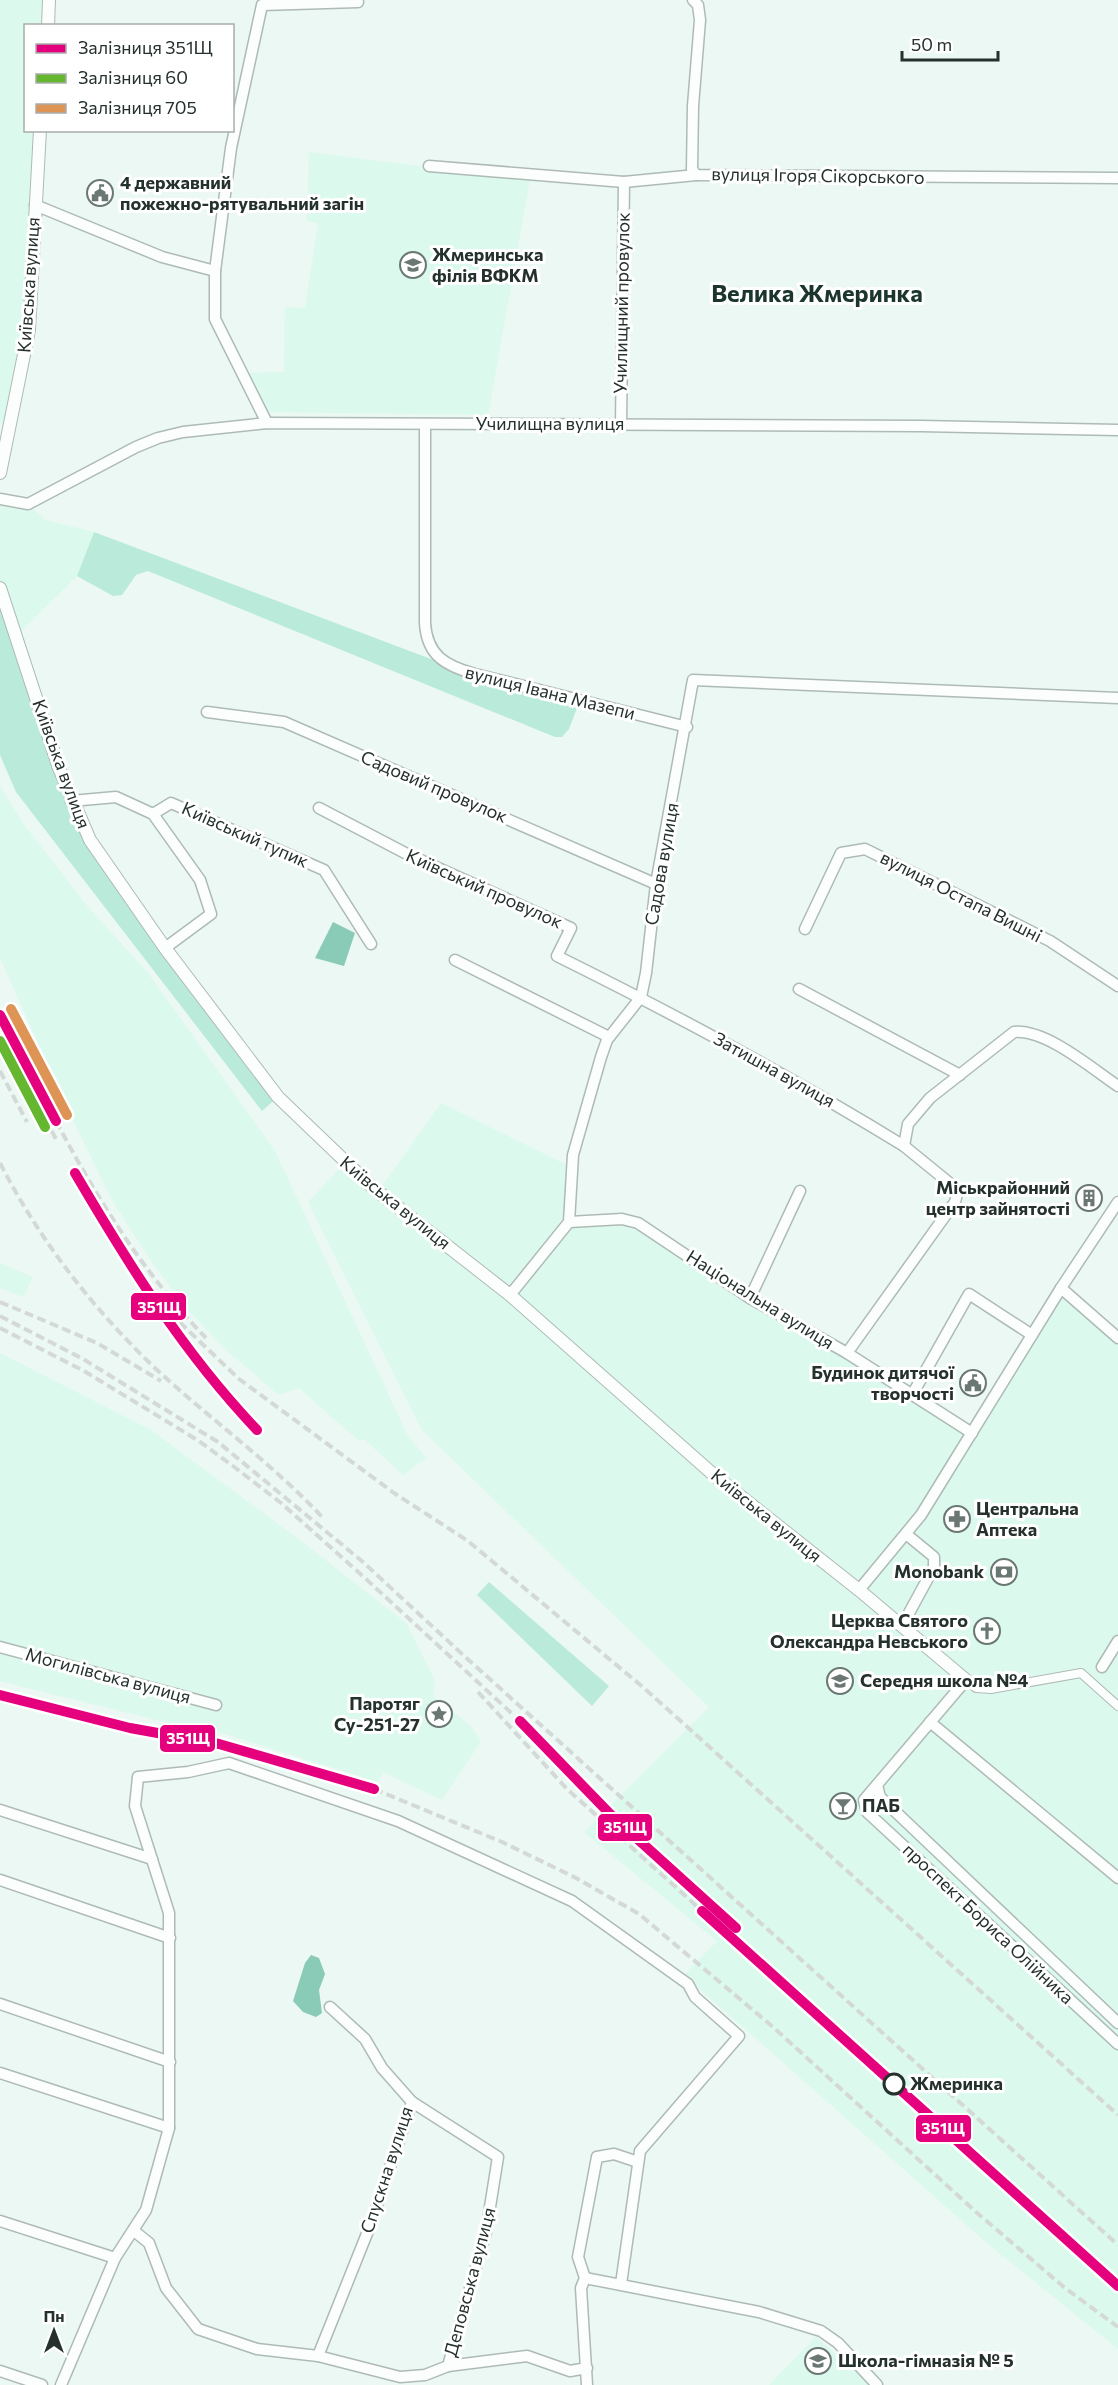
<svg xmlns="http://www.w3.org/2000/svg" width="1118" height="2385" viewBox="0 0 1118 2385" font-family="Commissioner,sans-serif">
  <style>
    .built { fill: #dcf9ee }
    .green { fill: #baeada }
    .water { fill: #8acbb8 }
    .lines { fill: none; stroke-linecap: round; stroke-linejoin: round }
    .pedestrian-casing { stroke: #aebab6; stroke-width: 10 }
    .minor-casing { stroke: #aebab6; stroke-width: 13 }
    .tertiary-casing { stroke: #aebab6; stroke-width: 14 }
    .pedestrian { stroke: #fcfefd; stroke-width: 8 }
    .minor { stroke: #fcfefd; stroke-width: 10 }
    .tertiary { stroke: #fcfefd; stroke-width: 12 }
    .rail { stroke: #d4d9d7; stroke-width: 4; stroke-dasharray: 9 4.5; stroke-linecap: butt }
    .rail-1-casing { stroke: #fff; stroke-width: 15 }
    .rail-2-casing { stroke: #fff; stroke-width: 15 }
    .rail-3-casing { stroke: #fff; stroke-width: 15 }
    .rail-1 { stroke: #e5007d; stroke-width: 10 }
    .rail-2 { stroke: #64b72f; stroke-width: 10 }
    .rail-3 { stroke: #de9455; stroke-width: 10 }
    .stop-dot { fill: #fff; stroke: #25312d; stroke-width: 3 }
    .labels { text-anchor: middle; stroke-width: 6; stroke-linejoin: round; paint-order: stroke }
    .street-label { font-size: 18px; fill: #25312d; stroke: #fff }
    .poi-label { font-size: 18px; font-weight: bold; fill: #25312d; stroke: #fff; text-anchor: start }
    .stop-label { font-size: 18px; font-weight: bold; fill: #25312d; stroke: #fff; text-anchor: start }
    .district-label { font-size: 24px; font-weight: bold; fill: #1b362d; stroke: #fff }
    .line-badge { stroke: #fff; stroke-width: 2 }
    .badge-label { font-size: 16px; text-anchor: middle; font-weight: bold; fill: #fff }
  </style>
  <rect width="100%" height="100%" fill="#ebf8f4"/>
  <g class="built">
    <polygon points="0,0 49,0 48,25 26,26 26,130 40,131 29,330 10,425 0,423"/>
    <polygon points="309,152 530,180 488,415 269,412 245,373 284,372 285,307 305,308 318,224 307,220"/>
    <polygon points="0,499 28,504 45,520 94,532 77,576 16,636 0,588"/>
    <polygon points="0,786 22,822 88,907 148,973 275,1151 407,1434 426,1458 403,1475 364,1439 359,1441 299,1388 279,1395 228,1352 186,1308 147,1255 112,1200 68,1110 0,958"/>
    <polygon points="441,1103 571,1167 569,1222 622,1219 972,1433 1061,1288 1118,1338 1118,2349 988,2244 684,1975 717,1941 584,1832 709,1707 422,1430 308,1202 345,1163 378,1192"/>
    <polygon points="0,1263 33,1277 23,1297 0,1288"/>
    <polygon points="0,1353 151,1430 305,1544 406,1623 435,1681 433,1696 470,1725 481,1741 442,1800 383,1772 378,1782 199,1726 197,1730 0,1681"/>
    <polygon points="816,2337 870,2385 769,2385"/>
  </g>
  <g class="green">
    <polygon points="94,532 460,670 580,700 569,729 562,737 555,737 148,571 136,575 122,595 113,596 77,576"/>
    <polygon points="0,588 81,825 278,1097 262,1111 16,792 0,755"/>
    <polygon points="489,1582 609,1686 592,1706 477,1595"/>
  </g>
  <g class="water">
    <polygon points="333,922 355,933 344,966 315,958"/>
    <polygon points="311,1955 319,1958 325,1974 319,1990 322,2013 316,2017 303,2012 293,2001 305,1963"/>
  </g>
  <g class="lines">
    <defs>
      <polyline id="pedestrian" points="966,1680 976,1688 991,1689 1081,1673 1118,1706"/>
      <g id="minor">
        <polyline points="693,0 698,5 700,20 693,106 692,169 696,175 1118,178"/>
        <polyline points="429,166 624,182"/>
        <polyline points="35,205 162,257 215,271"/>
        <polyline points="267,423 215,319 215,271 231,148 262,5 358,2"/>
        <path d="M425,424V623C427,656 446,666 475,674L687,727"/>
        <polyline points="621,425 624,182 696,175"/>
        <polyline points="0,499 28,504 136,447 158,438 183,432 267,423 921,426 1118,430"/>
        <polyline points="207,712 284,722 656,884"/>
        <polyline points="71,801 116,797 153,814 200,880 211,914 165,948"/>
        <path d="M319,808L407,854L571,928L557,956C676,1015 792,1077 904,1146"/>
        <polyline points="153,814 171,803 324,870 371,944"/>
        <polyline points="805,929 841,853 865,849 1050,941 1118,986"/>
        <polyline points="455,960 609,1037"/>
        <polyline points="799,989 960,1075"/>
        <polyline points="569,1222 622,1219 638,1223 750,1298 847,1353 972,1433"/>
        <polyline points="1061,1288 1118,1338"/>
        <polyline points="510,1295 569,1222 573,1155 601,1057 607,1040 641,997 646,973 656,884 693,680 1118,698"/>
        <polyline points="750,1298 800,1191"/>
        <path d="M847,1353L955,1202L958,1190L904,1146L908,1124L930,1098L1014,1032C1046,1029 1091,1068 1118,1086"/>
        <polyline points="912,1395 969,1294 1032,1335"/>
        <polyline points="859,1590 921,1515 1061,1288 1118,1202"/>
        <polyline points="902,1626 934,1567 934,1557 906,1534"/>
        <polyline points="0,1647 216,1705"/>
        <polyline points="1102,1667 1118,1641"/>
        <polyline points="966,1680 864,1800 867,1812 1118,2044"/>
        <polyline points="930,1722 1118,1878"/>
        <polyline points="877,1785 880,1797 1118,2023"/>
        <polyline points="0,1810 152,1859"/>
        <polyline points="0,1880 170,1938"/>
        <polyline points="0,2004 170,2062"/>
        <polyline points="0,2073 169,2128"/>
        <polyline points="412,2102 498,2157 486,2232 448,2366"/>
        <polyline points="0,2221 115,2258"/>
        <polyline points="134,2231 149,2243 166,2288 198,2329 257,2349 318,2356 400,2377 425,2375 448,2366 527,2356 570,2371 587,2368"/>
        <polyline points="585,2278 759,2312 821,2331 838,2343 877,2385"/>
        <polyline points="318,2356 370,2226 412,2102 382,2068 365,2039 330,2007"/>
        <polyline points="0,2371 42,2385"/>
        <polyline points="61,2385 115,2258 146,2210 169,2128 169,1913 135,1806 138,1777 188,1772 229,1763 398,1821 572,1901 688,1984 695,1997 739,2036 640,2151 621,2284"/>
        <polyline points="587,2385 581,2288 585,2278 578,2257 597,2157 614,2154 638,2162"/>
      </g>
      <g id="tertiary">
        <polyline points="48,26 49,0"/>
        <polyline points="0,473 29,330 40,130"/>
        <polyline points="0,588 59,768 90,840 165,948 278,1097 372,1187 510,1295 715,1476 859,1590 966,1680"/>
      </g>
    </defs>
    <use href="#pedestrian" class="pedestrian-casing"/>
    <use href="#minor" class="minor-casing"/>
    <use href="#tertiary" class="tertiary-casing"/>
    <use href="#pedestrian" class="pedestrian"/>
    <use href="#minor" class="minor"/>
    <use href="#tertiary" class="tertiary"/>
    <g class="rail">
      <polyline points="0,1036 56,1139"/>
      <polyline points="0,1071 27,1122"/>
      <path d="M56,1121C97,1199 144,1274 206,1338"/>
      <path d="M0,1163C40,1241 93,1309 156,1369C211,1420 272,1463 323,1518"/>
      <polyline points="119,1250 171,1314 239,1379 394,1493 468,1541 644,1688 1118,2115"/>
      <polyline points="0,1302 97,1343 161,1381"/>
      <polyline points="0,1316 83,1359 218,1442 363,1562 462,1654 1118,2245"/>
      <polyline points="0,1328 84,1371 199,1441 233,1466 281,1503 366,1579 520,1721"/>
      <polyline points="478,1692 567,1789 702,1911"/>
      <polyline points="374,1789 502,1842 576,1878 639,1914 773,2027 976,2212 1065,2288 1118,2327"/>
    </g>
    <defs>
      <g id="rail-1">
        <polyline points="0,1015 56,1121"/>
        <path d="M75,1173C129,1265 183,1352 257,1430"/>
        <polyline points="0,1695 130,1728 219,1744 374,1789"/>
        <polyline points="520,1721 611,1815 736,1928"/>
        <polyline points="702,1911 1118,2286"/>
      </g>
      <polyline id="rail-2" points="0,1041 45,1127"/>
      <polyline id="rail-3" points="11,1009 67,1115"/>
    </defs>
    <use href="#rail-1" class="rail-1-casing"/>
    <use href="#rail-2" class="rail-2-casing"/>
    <use href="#rail-3" class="rail-3-casing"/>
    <use href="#rail-1" class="rail-1"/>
    <use href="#rail-2" class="rail-2"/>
    <use href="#rail-3" class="rail-3"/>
  </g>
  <defs>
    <symbol id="civic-ring" viewBox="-11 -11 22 22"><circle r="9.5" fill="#fff" stroke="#6a7773" stroke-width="1.5"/><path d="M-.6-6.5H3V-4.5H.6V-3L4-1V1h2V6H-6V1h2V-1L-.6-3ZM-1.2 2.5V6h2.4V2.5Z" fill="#6a7773"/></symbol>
    <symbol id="university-ring" viewBox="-11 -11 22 22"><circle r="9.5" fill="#fff" stroke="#6a7773" stroke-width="1.5"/><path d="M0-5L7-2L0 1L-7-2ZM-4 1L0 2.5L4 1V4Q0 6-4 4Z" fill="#6a7773"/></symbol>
    <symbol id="building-ring" viewBox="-11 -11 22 22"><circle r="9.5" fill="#fff" stroke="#6a7773" stroke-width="1.5"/><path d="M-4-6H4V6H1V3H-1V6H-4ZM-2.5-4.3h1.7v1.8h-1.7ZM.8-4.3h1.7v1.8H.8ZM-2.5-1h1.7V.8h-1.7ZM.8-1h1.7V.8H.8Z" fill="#6a7773"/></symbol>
    <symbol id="pharmacy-ring" viewBox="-11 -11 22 22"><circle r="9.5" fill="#fff" stroke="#6a7773" stroke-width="1.5"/><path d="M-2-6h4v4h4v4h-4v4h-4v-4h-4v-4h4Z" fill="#6a7773"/></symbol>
    <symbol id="bank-ring" viewBox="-11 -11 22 22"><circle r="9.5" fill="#fff" stroke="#6a7773" stroke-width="1.5"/><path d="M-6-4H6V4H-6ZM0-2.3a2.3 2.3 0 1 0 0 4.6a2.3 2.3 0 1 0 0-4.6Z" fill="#6a7773"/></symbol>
    <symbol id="church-ring" viewBox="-11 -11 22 22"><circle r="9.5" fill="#fff" stroke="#6a7773" stroke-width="1.5"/><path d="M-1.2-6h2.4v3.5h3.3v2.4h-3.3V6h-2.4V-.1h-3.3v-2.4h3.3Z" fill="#6a7773"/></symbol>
    <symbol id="school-ring" viewBox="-11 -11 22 22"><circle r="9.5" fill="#fff" stroke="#6a7773" stroke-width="1.5"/><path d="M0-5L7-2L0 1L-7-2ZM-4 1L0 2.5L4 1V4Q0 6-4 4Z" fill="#6a7773"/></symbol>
    <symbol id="sight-ring" viewBox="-11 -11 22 22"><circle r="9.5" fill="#fff" stroke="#6a7773" stroke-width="1.5"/><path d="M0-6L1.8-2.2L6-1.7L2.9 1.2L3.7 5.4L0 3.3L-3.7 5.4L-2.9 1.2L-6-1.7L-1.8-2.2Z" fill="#6a7773"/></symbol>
    <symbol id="bar-ring" viewBox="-11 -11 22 22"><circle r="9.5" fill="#fff" stroke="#6a7773" stroke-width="1.5"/><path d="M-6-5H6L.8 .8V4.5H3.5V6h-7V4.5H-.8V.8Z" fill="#6a7773"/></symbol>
  </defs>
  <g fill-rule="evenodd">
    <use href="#civic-ring" x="85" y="178" width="30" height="30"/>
    <use href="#university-ring" x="398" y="250" width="30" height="30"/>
    <use href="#building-ring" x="1074" y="1183" width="30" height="30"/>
    <use href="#civic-ring" x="958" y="1368" width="30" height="30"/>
    <use href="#pharmacy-ring" x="942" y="1504" width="30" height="30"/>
    <use href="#bank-ring" x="989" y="1557" width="30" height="30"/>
    <use href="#church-ring" x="972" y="1616" width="30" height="30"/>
    <use href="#school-ring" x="825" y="1666" width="30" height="30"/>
    <use href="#sight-ring" x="424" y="1699" width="30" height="30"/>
    <use href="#bar-ring" x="828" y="1791" width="30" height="30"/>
    <use href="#school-ring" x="803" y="2346" width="30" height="30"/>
  </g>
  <circle class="stop-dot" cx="894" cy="2084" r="10"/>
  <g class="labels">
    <g class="street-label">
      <text transform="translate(818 176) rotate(1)" y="6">вулиця Ігоря Сікорського</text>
      <text transform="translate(29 285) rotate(-86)" y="6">Київська вулиця</text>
      <text transform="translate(622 303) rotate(-89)" y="6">Училищний провулок</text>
      <text x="550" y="430">Училищна вулиця</text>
      <text transform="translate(550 693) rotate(14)" y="6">вулиця Івана Мазепи</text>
      <text transform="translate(61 764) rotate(70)" y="6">Київська вулиця</text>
      <text transform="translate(434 787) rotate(23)" y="6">Садовий провулок</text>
      <text transform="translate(245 835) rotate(24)" y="6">Київський тупик</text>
      <text transform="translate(662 864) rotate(-80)" y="6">Садова вулиця</text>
      <text transform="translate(484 889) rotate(24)" y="6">Київський провулок</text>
      <text transform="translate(961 897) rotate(27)" y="6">вулиця Остапа Вишні</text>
      <text transform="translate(774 1070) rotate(29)" y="6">Затишна вулиця</text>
      <text transform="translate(395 1203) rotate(39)" y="6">Київська вулиця</text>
      <text transform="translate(760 1300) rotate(32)" y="6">Національна вулиця</text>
      <text transform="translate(766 1516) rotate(39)" y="6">Київська вулиця</text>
      <text transform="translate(108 1676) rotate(15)" y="6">Могилівська вулиця</text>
      <text transform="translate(988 1924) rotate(43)" y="6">проспект Бориса Олійника</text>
      <text transform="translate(387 2170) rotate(-72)" y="6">Спускна вулиця</text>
      <text transform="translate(470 2282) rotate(-75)" y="6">Деповська вулиця</text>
    </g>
    <g class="poi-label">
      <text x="120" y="189">4 державний<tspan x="120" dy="21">пожежно-рятувальний загін</tspan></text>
      <text x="432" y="261">Жмеринська<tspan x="432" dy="21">філія ВФКМ</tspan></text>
      <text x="1070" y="1194" text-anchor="end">Міськрайонний<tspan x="1070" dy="21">центр зайнятості</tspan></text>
      <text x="954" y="1379" text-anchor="end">Будинок дитячої<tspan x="954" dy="21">творчості</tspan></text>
      <text x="976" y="1515">Центральна<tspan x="976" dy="21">Аптека</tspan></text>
      <text x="984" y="1578" text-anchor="end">Monobank</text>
      <text x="968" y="1627" text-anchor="end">Церква Святого<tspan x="968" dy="21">Олександра Невського</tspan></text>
      <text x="860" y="1687">Середня школа №4</text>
      <text x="420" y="1710" text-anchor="end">Паротяг<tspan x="420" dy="21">Су-251-27</tspan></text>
      <text x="862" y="1812">ПАБ</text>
      <text x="838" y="2367">Школа-гімназія № 5</text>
    </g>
    <g class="stop-label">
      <text x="910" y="2090">Жмеринка</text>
    </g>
    <g class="district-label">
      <text x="817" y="302">Велика Жмеринка</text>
    </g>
  </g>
  <g class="line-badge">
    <rect x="130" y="1292" width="57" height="29" rx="6" fill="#e5007d"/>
    <rect x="159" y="1724" width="57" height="29" rx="6" fill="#e5007d"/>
    <rect x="597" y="1813" width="56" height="29" rx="6" fill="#e5007d"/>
    <rect x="915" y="2114" width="57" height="29" rx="6" fill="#e5007d"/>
  </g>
  <g class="badge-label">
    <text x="159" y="1313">351Щ</text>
    <text x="188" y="1744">351Щ</text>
    <text x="625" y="1833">351Щ</text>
    <text x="943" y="2134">351Щ</text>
  </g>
  <rect x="24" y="24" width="210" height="108" fill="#ffffff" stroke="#a8adab" stroke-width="1.5"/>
  <rect x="36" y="44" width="30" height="9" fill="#e5007d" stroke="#a8adab" stroke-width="1.5"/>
  <text x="78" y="54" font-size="18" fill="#25312d">Залізниця 351Щ</text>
  <rect x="36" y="74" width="30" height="9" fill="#64b72f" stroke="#a8adab" stroke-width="1.5"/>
  <text x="78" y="84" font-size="18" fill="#25312d">Залізниця 60</text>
  <rect x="36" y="104" width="30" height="9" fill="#de9455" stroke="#a8adab" stroke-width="1.5"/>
  <text x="78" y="114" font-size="18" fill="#25312d">Залізниця 705</text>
  <g transform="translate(54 2331)" stroke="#ffffff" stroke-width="4.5" paint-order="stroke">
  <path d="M0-4.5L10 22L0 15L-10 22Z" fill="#25312d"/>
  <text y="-9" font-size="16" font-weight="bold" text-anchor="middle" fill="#25312d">Пн</text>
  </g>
  <path d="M902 51v9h96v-9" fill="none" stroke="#25312d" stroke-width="3"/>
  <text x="911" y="51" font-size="18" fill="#25312d" stroke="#ffffff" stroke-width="4.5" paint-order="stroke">50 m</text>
</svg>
